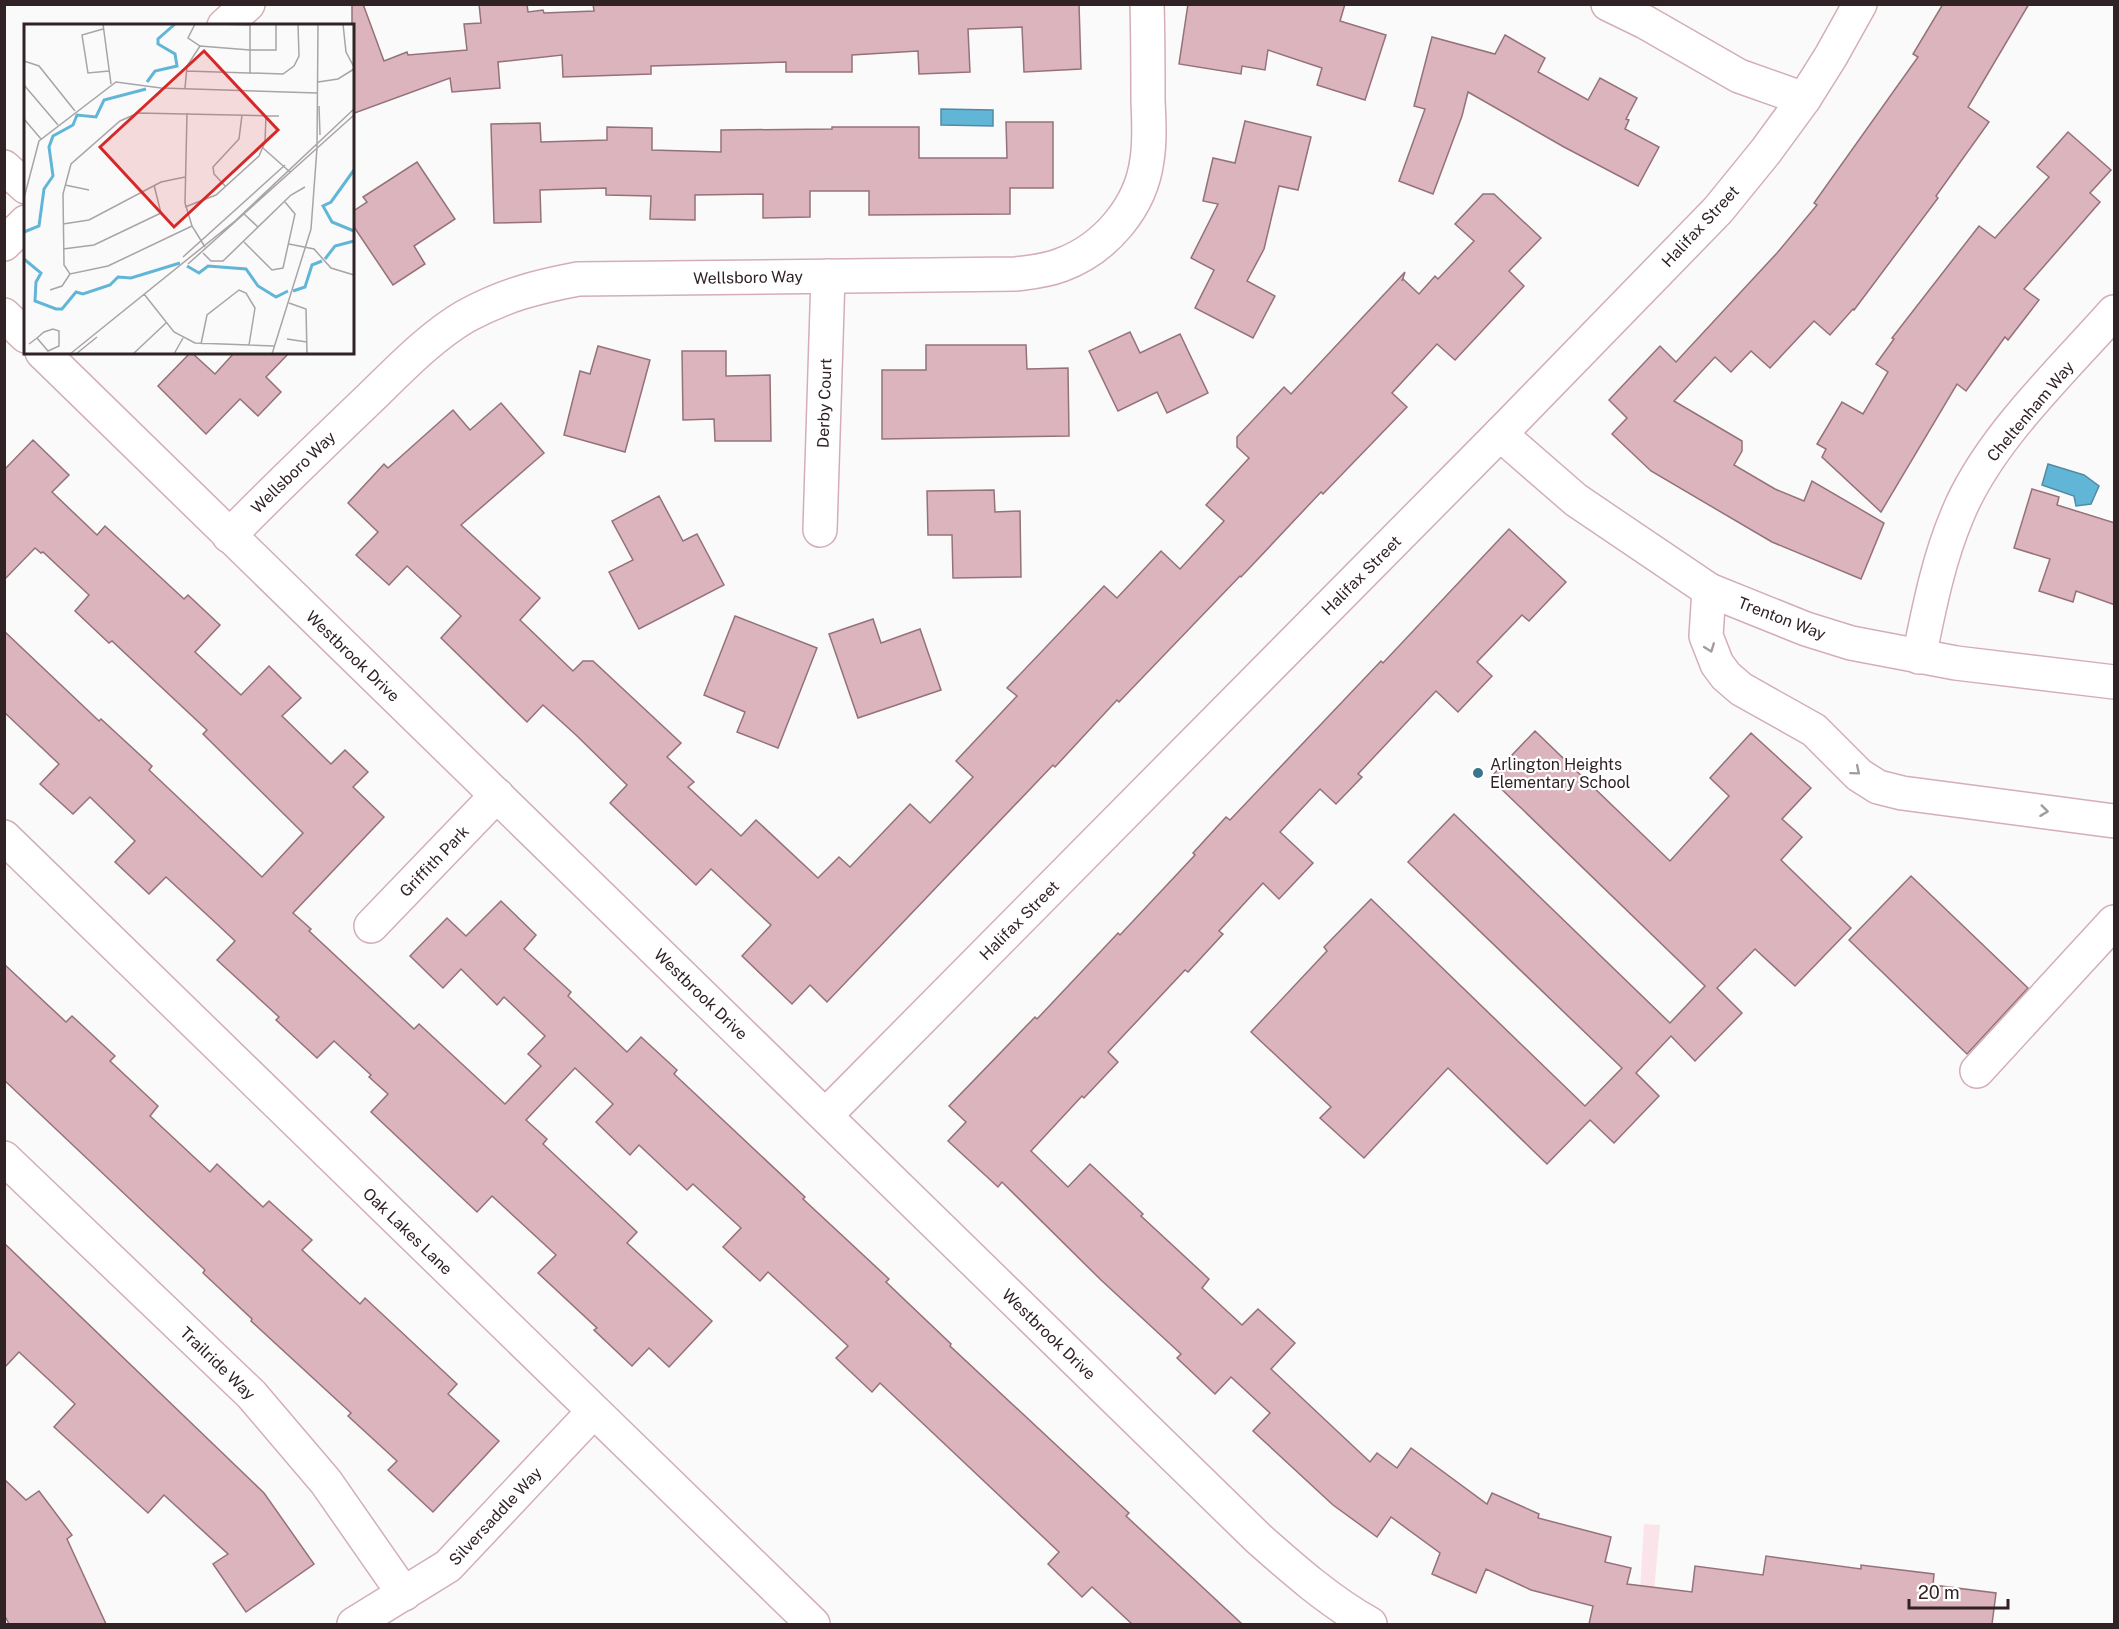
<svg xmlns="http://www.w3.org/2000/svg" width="2119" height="1629" viewBox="0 0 2119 1629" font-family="'Public Sans',sans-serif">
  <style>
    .green { fill: #fae4e9 }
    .water { fill: #61b6d7; stroke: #528aa2; stroke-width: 1.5 }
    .building { fill: #dbb4bd; stroke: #95717a; stroke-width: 1.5 }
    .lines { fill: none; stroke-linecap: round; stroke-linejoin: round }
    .minor-casing { stroke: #d4aeb7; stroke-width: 36 }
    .minor { stroke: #fff; stroke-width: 33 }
    .oneway { stroke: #a29c9d }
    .poi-dot { fill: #39768d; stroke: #fff; stroke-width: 2 }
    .labels { text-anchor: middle; stroke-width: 4.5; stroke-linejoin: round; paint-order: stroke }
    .street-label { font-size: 16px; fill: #302225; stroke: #fff }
    .poi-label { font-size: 16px; fill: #302225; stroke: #fff; text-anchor: start }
    .inset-river { fill: none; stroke: #61b6d7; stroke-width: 3 }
    .inset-road { fill: none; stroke: #a9a4a5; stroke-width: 1.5 }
    .view { fill: #d62828; fill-opacity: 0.15; stroke: #d62828; stroke-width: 3 }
    .inset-edge { fill: none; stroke: #302225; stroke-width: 3 }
  </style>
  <rect width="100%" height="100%" fill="#fafafa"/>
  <polygon class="green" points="1644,1524 1660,1525 1651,1624 1638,1624"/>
  <g class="water">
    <polygon points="941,109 993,110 993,126 941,125"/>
    <polygon points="2048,464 2084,475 2099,486 2091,504 2076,506 2074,496 2042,485"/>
  </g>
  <g class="building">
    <polygon points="352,4 363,4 384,61 407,52 408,55 467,50 464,24 481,23 479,4 527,4 528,12 543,10 544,13 594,11 593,4 1079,4 1081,69 1024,72 1022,27 968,29 970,72 919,74 918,51 852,55 852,72 786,72 786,62 651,66 651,74 563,77 562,55 498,62 500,88 452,92 450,78 352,114"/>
    <polygon points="1188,4 1345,4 1340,21 1386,35 1365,100 1317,85 1322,68 1268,50 1265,70 1242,66 1241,74 1179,64"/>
    <polygon points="1943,4 2029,4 1968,107 1989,122 1936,196 1938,198 1854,310 1853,309 1830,335 1814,321 1770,368 1751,351 1731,372 1715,357 1674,401 1742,441 1742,451 1734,465 1775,489 1804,501 1812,481 1884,523 1861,579 1772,542 1651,471 1612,434 1627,418 1609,400 1660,346 1676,362 1777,253 1817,205 1814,203 1918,57 1913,54"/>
    <polygon points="1505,35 1545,58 1538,72 1588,100 1600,78 1637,98 1626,119 1629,120 1625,129 1659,147 1638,186 1564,147 1468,92 1462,116 1433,194 1399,181 1425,109 1414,106 1432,37 1495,54"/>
    <polygon points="1245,121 1311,137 1298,190 1279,186 1264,249 1247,281 1275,296 1253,338 1195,308 1214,270 1191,258 1218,204 1203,201 1213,158 1235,163"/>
    <polygon points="1006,122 1053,122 1053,188 1010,188 1010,214 869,215 869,191 810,191 810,217 763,218 763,194 695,195 695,220 650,219 651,196 606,195 606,188 540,190 541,222 494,223 491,124 540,123 541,142 607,140 607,127 652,128 652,150 721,152 721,130 832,129 832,127 919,127 919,158 1007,158"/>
    <polygon points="2068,132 2111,170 2090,193 2100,202 2024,289 2039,300 2008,340 2005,337 1966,391 1957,384 1881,512 1822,457 1826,449 1817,444 1842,402 1863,414 1888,372 1876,364 1894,339 1892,338 1979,226 1995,238 2049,177 2037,167"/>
    <polygon points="417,162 455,219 414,246 425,264 393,285 352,224 352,212 367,202 363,197"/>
    <polygon points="1483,194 1494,194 1541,238 1509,271 1524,286 1455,360 1437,344 1392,393 1407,407 1323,494 1321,492 1241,577 1240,576 1119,702 1117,700 1055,767 1053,765 827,1002 810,985 792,1004 742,956 771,925 711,869 696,885 610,803 627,785 576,735 543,705 527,722 441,638 461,616 407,566 389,585 356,555 378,532 348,503 384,464 388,468 453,410 470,430 501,403 544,453 461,525 540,598 520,620 573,671 583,661 593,661 681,743 667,757 694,782 688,787 741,836 756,820 818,878 839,857 850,867 910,804 930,823 973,777 956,761 1017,696 1007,688 1104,586 1117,598 1161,551 1180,569 1224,521 1206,505 1249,458 1237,447 1237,437 1284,387 1291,394 1405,272 1402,281 1403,279 1419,294 1435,276 1438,279 1474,241 1455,224"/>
    <polygon points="1130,332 1140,353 1180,334 1208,393 1167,413 1157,392 1118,411 1089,351"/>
    <polygon points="926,345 1026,345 1027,369 1068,368 1069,436 882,439 882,370 926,370"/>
    <polygon points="598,346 650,360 625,452 564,435 580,371 590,374"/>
    <polygon points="682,351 726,351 726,376 770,375 771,441 715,441 714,419 683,420"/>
    <polygon points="191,352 215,374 235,352 290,352 266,377 281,392 258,416 240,399 206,434 158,386"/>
    <polygon points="33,440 69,475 52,492 97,535 105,526 184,599 188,595 220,625 195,652 241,695 269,666 301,698 282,716 331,764 345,750 368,772 353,787 384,817 293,913 311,929 309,931 414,1029 419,1024 505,1104 541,1066 528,1054 545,1036 504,997 497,1005 461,969 443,988 410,956 447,918 466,936 501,901 536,935 524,949 571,992 568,996 627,1052 641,1037 677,1070 674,1074 805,1197 803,1199 889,1279 886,1282 951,1344 950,1346 1129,1513 1126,1516 1242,1624 1132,1624 1092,1587 1082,1597 1048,1564 1059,1552 880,1383 872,1392 836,1358 848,1346 768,1272 760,1281 723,1247 741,1228 693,1184 687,1190 639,1145 630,1155 596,1122 613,1104 575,1068 526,1120 547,1139 543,1144 637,1232 627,1243 712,1321 669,1367 649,1348 632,1366 594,1330 597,1328 538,1273 556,1255 492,1196 477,1212 371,1112 388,1094 369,1077 371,1075 334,1041 317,1058 276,1020 279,1017 217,960 235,941 217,924 166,877 149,894 115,862 135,841 90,797 73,814 40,784 59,764 4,712 4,631 99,721 101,719 152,766 149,770 262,877 303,833 203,734 207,730 112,641 109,643 75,611 89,595 43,552 41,553 35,548 4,580 4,470"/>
    <polygon points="2032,489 2059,497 2057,505 2115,523 2115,605 2076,591 2073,602 2039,591 2050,559 2014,548"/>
    <polygon points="994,490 995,512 1020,511 1021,577 953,578 952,535 928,535 927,491"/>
    <polygon points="659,496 683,541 697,534 724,585 639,629 609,572 633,560 612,521"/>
    <polygon points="1509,529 1566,582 1529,621 1522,615 1477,662 1492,676 1458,712 1436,691 1358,774 1362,777 1336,804 1320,789 1280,832 1313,863 1279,899 1263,883 1219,931 1223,934 1188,972 1185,970 1108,1052 1118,1062 1084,1098 1082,1096 1031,1151 1068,1187 1090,1164 1143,1214 1141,1216 1209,1279 1202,1288 1242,1325 1258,1309 1295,1343 1271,1369 1370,1462 1377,1453 1397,1468 1411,1448 1487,1504 1492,1493 1539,1514 1538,1518 1611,1537 1605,1562 1631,1568 1627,1584 1692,1592 1695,1566 1763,1575 1766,1556 1861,1569 1861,1565 1934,1574 1933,1585 1996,1593 1992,1624 1589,1624 1593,1606 1531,1590 1486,1569 1476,1593 1432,1574 1440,1553 1391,1517 1377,1537 1333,1505 1253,1431 1270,1413 1231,1377 1215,1394 1177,1358 1181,1354 1101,1280 1002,1182 998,1187 948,1141 966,1122 949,1106 1035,1017 1037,1019 1118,933 1120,935 1195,855 1193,853 1226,817 1230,820 1381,661 1383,663"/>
    <polygon points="735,616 817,648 778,748 737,732 745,712 704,695"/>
    <polygon points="873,619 881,643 920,629 941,690 858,718 829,634"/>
    <polygon points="1535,731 1670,861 1729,796 1710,778 1751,733 1811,788 1782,819 1802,837 1781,860 1851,928 1795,986 1755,949 1717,988 1742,1013 1695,1061 1671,1036 1636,1073 1659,1096 1614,1143 1590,1120 1547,1164 1448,1068 1364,1158 1320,1118 1331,1107 1251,1032 1327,951 1324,947 1371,899 1585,1106 1622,1068 1408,862 1454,814 1670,1023 1705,986 1490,778"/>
    <polygon points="1911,876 2028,988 1967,1054 1849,940"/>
    <polygon points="4,964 66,1022 72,1016 115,1056 110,1061 158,1106 150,1116 210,1172 217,1164 263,1207 269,1201 312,1240 302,1250 360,1304 365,1298 457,1384 448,1394 499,1441 433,1512 388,1470 397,1461 348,1416 351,1413 251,1321 252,1319 203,1273 205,1270 4,1080"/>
    <polygon points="4,1243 264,1493 314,1564 246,1612 213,1564 228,1554 164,1495 148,1513 54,1427 75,1404 19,1352 4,1368"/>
    <polygon points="4,1479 26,1500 39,1491 72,1535 67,1539 106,1624 9,1624 4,1614"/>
  </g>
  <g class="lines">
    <defs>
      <g id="minor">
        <polyline points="1608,4 1645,22 1739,76 1804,99"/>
        <polyline points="224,26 248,4"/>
        <polyline points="4,167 26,187"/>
        <polyline points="4,244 26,222"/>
        <polyline points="4,315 26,336"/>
        <path d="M42,352L1259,1539C1294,1570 1329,1601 1370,1624"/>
        <polyline points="1500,434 1576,500 1709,590 1806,629 1851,643 1956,663 2114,682"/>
        <polyline points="820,530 828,276"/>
        <path d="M229,536C275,489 322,444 369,399C399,370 430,337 466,316C505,295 536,287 578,279L1016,274C1031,272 1046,271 1061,265C1105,249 1141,207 1147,160C1150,141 1149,121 1148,101C1148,69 1148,37 1147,4"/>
        <polyline points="1709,590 1706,636 1717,664 1726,676 1741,689 1814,730 1859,775 1878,787 1902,793 2114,821"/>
        <path d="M1919,657C1929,609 1938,561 1957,516C1987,441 2061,372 2114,312"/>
        <polyline points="4,837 813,1624"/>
        <polyline points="371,926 497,795"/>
        <polyline points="1977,1071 2114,922"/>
        <polyline points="826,1115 1500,434 1718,210 1766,151 1804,99 1831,56 1860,4"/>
        <polyline points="4,1158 251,1394 326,1482 404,1594"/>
        <polyline points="354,1624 448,1566 593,1412"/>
      </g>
    </defs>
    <use href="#minor" class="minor-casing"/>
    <use href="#minor" class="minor"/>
  </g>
  <defs><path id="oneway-chevron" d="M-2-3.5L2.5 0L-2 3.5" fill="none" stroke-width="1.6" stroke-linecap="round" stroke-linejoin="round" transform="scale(1.5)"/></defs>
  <g class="oneway">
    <use href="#oneway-chevron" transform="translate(1710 648) rotate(69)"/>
    <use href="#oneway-chevron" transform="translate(1856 771) rotate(40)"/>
    <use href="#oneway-chevron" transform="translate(2044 811) rotate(7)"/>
  </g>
  <circle class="poi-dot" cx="1478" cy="773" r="6"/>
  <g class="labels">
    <g class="street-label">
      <text transform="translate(1700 226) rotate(-47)" y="6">Halifax Street</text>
      <text transform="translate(748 277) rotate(-1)" y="6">Wellsboro Way</text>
      <text transform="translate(824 403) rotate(-88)" y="6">Derby Court</text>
      <text transform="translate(2030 411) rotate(-50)" y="6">Cheltenham Way</text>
      <text transform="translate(293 472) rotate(-44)" y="6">Wellsboro Way</text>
      <text transform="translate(1361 575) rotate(-45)" y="6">Halifax Street</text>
      <text transform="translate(1782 618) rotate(21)" y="6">Trenton Way</text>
      <text transform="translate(353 656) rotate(44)" y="6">Westbrook Drive</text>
      <text transform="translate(434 861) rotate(-46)" y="6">Griffith Park</text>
      <text transform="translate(1019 920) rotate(-45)" y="6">Halifax Street</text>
      <text transform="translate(701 994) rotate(44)" y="6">Westbrook Drive</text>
      <text transform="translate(408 1231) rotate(44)" y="6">Oak Lakes Lane</text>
      <text transform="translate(1049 1334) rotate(44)" y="6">Westbrook Drive</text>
      <text transform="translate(218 1363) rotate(44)" y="6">Trailride Way</text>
      <text transform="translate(495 1516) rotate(-47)" y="6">Silversaddle Way</text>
    </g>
    <g class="poi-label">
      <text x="1490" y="770">Arlington Heights<tspan x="1490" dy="18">Elementary School</tspan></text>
    </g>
  </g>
  <g transform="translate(24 24)">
    <rect width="330" height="330" fill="#fafafa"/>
    <path class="inset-river" d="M123,58L131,47L153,42L151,30L134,20V15L151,0M330,146L307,178L299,182L308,198L330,207M0,208L15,202L20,165L29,152L25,123L29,112L49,101L53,91L72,93L80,76L122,65M0,235L17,249L12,258L11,277L32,285H38L52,268L59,270L86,261L94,253L107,254L156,239M301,235L311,222L330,217M163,242L175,249L184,242L222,245L234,262L252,273L264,267M269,267L281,263L288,241L298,237"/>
    <path class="inset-road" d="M79,0L87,60M171,0L164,14L176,22L226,26H252V0M193,0L226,1M319,0L322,28L330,43M79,5L58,11L64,49L85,47M0,37L15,42L51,87M162,47L259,50L270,42L275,32L274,0M226,50V0M294,58L314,55L330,45M0,61L34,101M161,64L163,42L176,22M295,82L296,111M163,89L161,179L168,202L181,223M0,95L17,115M239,124L266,148M41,161L65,166M202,163L190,150L189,143L215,115L218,91M0,174L15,117L92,58L137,64L293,69M161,183L192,171L235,132L241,118L242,91M219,189L234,203M39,200L65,196L137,158L161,153M168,202L84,242L46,250L40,241L39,170L47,140L96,97L114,89L255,92M220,218L248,246L259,244L271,190L261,178M265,220L290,225L307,244L330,251M39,225L70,221L137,189L130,161M179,229L187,237H199L267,171L281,163M159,233L261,141M164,240L330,91M26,266L38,262L46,250M120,270L150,308L171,319L250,322M265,279L282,285L283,330M263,315L283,318M5,320L13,314L20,308L29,305L35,307V322L24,327L13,314M177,320L183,291L215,266L222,269L231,284L225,321M46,330L211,197L330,85M52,330L73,313M109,330L142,299M150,330L159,314M248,330L287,205L293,124L294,0"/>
    <path class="view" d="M180,27L254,106L150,203L76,123Z"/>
    <rect width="330" height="330" class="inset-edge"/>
  </g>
  <rect width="2119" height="1629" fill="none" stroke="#302225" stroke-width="12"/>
  <path d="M1909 1599v9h99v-9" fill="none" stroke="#302225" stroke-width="3"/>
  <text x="1918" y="1599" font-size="18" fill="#302225" stroke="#ffffff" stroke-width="4.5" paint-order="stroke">20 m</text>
</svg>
